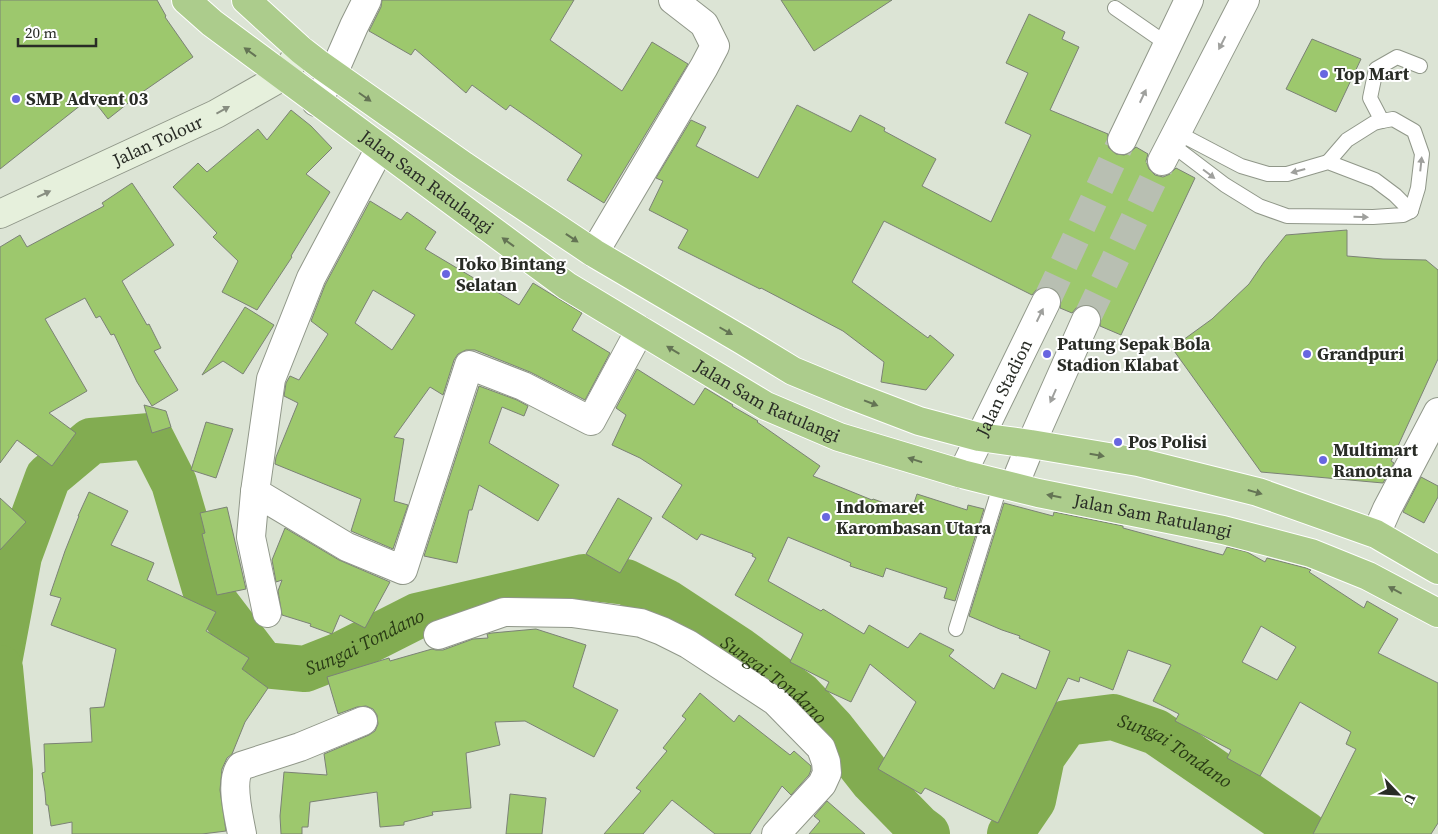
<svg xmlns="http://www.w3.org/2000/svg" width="1438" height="834" viewBox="0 0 1438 834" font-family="'Source Serif 4',serif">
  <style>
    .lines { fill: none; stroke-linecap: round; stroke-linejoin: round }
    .river { stroke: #82ac51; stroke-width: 46 }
    .building { fill: #9dc86d; stroke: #7b8275; fill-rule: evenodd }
    .street-tunnel { stroke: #b8bfb2; stroke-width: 28; stroke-dasharray: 28 14; stroke-linecap: butt }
    .lane-casing { stroke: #909789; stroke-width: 16 }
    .street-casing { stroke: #909789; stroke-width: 30 }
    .secondary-casing { stroke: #909789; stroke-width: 30 }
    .highway-casing { stroke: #fff; stroke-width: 30 }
    .lane { stroke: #fff; stroke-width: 14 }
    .street { stroke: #fff; stroke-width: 28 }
    .secondary { stroke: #e6f0dc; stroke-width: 28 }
    .highway { stroke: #accc8c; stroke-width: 28 }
    .oneway { fill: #9fa09d }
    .oneway2 { fill: #647454 }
    .oneway3 { fill: #888e81 }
    .poi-dot { fill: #6866e0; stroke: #fff; stroke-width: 2 }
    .labels { text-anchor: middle; stroke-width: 4; stroke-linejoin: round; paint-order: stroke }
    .poi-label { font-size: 18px; font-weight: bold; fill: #292c26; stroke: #fff; text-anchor: start }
    .street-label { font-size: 18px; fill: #292c26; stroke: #fff }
    .water-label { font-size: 19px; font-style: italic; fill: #293a15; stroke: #fff }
  </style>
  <rect width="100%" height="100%" fill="#dce4d5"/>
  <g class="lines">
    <g class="river">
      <path id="s1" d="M0,657L19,556L48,477L91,441L150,436L174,483L205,589L263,665L305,669L338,656L417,616L584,577L626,582L666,602L739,650L800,695L832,729L873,781L919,828L927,834"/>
      <polyline points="0,668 10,771 10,834"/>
      <path id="s2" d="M1010,834L1033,800L1042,757L1066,723L1113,717L1156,732L1305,834"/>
    </g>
  </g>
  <g class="building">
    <polygon points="0,0 157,0 166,16 165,17 193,57 141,93 108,119 91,97 0,169"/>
    <polygon points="382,0 574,0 550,40 622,91 652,42 688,64 604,203 567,180 582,155 510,105 506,110 472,85 466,93 415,49 411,55 369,31 381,7"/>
    <polygon points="781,0 892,0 814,51"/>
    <polygon points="1029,14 1065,32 1062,39 1079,47 1050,110 1108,134 1107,142 1109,148 1116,154 1124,155 1130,153 1136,147 1148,154 1146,161 1149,169 1155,175 1163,177 1170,174 1176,168 1195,178 1121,335 1100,326 1101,318 1099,311 1093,306 1084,305 1077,307 1072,313 1060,308 1061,300 1059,294 1053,288 1044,287 1037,289 1032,295 884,221 852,282 928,338 930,335 954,355 926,390 881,382 884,362 843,331 761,288 760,289 678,248 688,230 649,210 663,181 656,178 691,120 706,127 696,146 758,178 797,105 851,132 860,115 885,128 884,131 936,159 922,186 991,222 1031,135 1005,123 1028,73 1006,63"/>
    <polygon points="1312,39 1361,59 1336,112 1286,89"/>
    <polygon points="291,110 311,126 332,148 306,174 330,192 291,256 292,257 257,310 222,292 238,261 213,237 217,233 173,187 198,163 207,172 258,129 267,140"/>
    <polygon points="132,183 174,245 122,281 147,325 149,324 161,348 154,351 178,390 152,406 137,382 114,334 111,335 100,316 96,318 85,298 45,319 87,391 49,413 76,433 52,466 17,440 0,463 0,247 20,235 27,247 104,206 102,203"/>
    <path d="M370,201L401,220L407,212L436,232L425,249L519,305L533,283L582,313L572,330L610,353L585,400L530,372L475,350H466L458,354L454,360L443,395L430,387L394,437L404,439L394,501L408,505L393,549L351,531L361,499L275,464L276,457L298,403L284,396L286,383L290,376L299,380L328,334L311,321L325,285ZM373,290L415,315L392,350L355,323Z"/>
    <polygon points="1347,230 1347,256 1383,259 1426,260 1438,270 1438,359 1391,461 1394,463 1383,483 1261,472 1172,348 1212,319 1249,284 1264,262 1286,235"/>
    <polygon points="245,307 274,325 243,374 223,361 202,375"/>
    <path d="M637,369L694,405L705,388L733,405L732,406L758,421L757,422L820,466L813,476L872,500L873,499L911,512L917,494L967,510L968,505L984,509L955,601L944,598L947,588L886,568L883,577L850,566L851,563L788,537L768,581L821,611L823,609L864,634L869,625L908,648L920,633L954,650L949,656L994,689L1002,673L1036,689L1050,651L1019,638L1020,636L1002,630L969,616L1004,503L1053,516L1054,512L1123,526V528L1223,555L1227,547L1247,552L1265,562L1267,558L1306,568L1311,570L1309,572L1364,608L1367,601L1398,619L1378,653L1438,683V823L1431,834H1313L1356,749L1346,744L1351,732L1300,702L1260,776L1227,758L1231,750L1175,721L1179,714L1153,701L1171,665L1128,650L1113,690L1080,677L1079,682L1068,678L998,823L925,788L921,794L878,769L916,702L870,664L851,702L825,690L829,682L790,662L803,634L735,595L756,558L752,556L753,554L701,534L697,540L662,517L682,485L640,458L612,445L626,415L616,408ZM1261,626L1296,647L1277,680L1242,662Z"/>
    <polygon points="479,386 517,400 528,406 524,416 502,407 489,443 559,485 538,521 479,485 472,510 469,510 457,563 424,556"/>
    <polygon points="144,405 166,411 171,427 152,433"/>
    <polygon points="206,422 233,429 216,478 191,470"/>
    <polygon points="1421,477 1438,486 1438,497 1424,523 1403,512"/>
    <polygon points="89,492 128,511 111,545 154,563 147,580 216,612 206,631 249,658 242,669 268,688 245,722 232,754 227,758 222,769 220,790 226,831 202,834 72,834 72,822 51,826 48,805 46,805 45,792 42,773 45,772 44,744 92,742 90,708 104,707 116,649 51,625 61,598 50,595 65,551 79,516 78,516"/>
    <polygon points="0,498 26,522 0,550"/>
    <polygon points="618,498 652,518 620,573 586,554"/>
    <polygon points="227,507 246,589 217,595 202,534 205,533 200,513"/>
    <polygon points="285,528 339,560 390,582 365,628 340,615 332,634 310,626 311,624 282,615 278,591 282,580 276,582 272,560"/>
    <polygon points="536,629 586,645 573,687 618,710 594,757 525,721 495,722 500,745 466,753 471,808 432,812 433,815 404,822 404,825 380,827 377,792 310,802 308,827 302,827 302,834 281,834 280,816 284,772 327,775 324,754 369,735 375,731 378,724 377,715 373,709 366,706 357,707 338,714 327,677 389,658 390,661 432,649 436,650 443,650 473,639 488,638 487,634 492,633"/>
    <polygon points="700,693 734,722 739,715 790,755 794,751 811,766 811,770 809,775 791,795 782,786 750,834 715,834 672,800 643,834 604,834 641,791 636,788 667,751 663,748 686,719 682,716"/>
    <polygon points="510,794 546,798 542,834 506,834"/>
    <polygon points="827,801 865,834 809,834 820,821 814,816"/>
  </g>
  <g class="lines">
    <g class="street-tunnel">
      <polyline points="1046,302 1122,140"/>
      <polyline points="1086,320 1162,161"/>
    </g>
    <defs>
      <g id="lane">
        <polyline points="1115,8 1167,44"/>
        <polyline points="1382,121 1370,98 1376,69 1397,57 1420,66"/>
        <polyline points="1171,144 1225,185 1259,206 1287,216 1373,217 1403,215 1411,211 1395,195 1375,180 1328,162 1287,174 1268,174 1241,166 1178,133"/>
        <polyline points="1328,162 1347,140 1374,123 1382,121 1393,119 1414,131 1422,154 1418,188 1411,211"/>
        <polyline points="956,629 1001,483"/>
      </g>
      <g id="street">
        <polyline points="316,102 333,74 354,26 367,0"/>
        <polyline points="1122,140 1189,0"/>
        <polyline points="380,148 311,278 271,379 255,492 347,547 403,570 469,365 523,386 591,421 640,330"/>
        <polyline points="1162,161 1245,0"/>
        <polyline points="594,253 704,67 715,46 704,24 673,0"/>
        <path id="s3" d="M962,474L1046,302"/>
        <polyline points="1014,486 1031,444 1086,320"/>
        <polyline points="255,492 251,537 267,613"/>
        <polyline points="1376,534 1387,509 1438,412"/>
        <polyline points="438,635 504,612 572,613 641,623 662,631 688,644 775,701 821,748 826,762 827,773 822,784 776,834"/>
        <path d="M242,834C239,817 229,780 241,766L300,747L363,721"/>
      </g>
      <g id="secondary">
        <path id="s4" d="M0,214L216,114L283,76L301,50"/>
      </g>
      <g id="highway">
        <path id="s5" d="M186,0L212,23L567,286L766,406L839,437L962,474L1038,493L1223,530L1311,553L1368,576L1438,613"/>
        <polyline points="246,0 301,50 319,64 464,166 594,253 742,340 793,371 851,395 919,421 979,437 1031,444 1138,462 1258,492 1376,534 1438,570"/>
      </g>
    </defs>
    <use href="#lane" class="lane-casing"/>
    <use href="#street" class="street-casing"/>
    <use href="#secondary" class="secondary-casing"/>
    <use href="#highway" class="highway-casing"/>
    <use href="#lane" class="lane"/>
    <use href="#street" class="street"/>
    <use href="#secondary" class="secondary"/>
    <use href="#highway" class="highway"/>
  </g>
  <defs><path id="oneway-solid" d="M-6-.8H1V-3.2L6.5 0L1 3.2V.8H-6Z" transform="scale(1.25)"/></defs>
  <g class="oneway">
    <use href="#oneway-solid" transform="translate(1222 43) rotate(117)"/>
    <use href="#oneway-solid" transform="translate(1143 96) rotate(-65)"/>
    <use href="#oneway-solid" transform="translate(1421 164) rotate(-84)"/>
    <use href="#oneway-solid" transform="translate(1298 171) rotate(165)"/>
    <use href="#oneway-solid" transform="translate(1209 174) rotate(37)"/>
    <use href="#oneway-solid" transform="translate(1361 217) rotate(1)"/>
    <use href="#oneway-solid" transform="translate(1040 315) rotate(-64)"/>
    <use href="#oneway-solid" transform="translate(1053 396) rotate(114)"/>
  </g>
  <g class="oneway2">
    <use href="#oneway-solid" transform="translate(250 52) rotate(-144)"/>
    <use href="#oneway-solid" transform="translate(365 97) rotate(35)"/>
    <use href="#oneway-solid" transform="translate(572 238) rotate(34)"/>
    <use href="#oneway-solid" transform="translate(508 242) rotate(-144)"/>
    <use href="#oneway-solid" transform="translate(726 331) rotate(30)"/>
    <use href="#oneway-solid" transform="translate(673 350) rotate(-149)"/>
    <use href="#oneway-solid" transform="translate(871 403) rotate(21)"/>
    <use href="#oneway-solid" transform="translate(1097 455) rotate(10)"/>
    <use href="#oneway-solid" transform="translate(915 460) rotate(-163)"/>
    <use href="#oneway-solid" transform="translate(1255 492) rotate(16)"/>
    <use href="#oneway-solid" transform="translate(1054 496) rotate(-169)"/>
    <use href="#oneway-solid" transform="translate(1395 590) rotate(-152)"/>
  </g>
  <g class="oneway3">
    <use href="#oneway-solid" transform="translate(223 110) rotate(-29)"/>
    <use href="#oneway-solid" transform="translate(44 194) rotate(-25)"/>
  </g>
  <g class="poi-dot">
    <circle cx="1324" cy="74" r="5"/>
    <circle cx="16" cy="99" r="5"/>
    <circle cx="446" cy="274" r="5"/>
    <circle cx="1047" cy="354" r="5"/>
    <circle cx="1307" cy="354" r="5"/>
    <circle cx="1118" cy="442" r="5"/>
    <circle cx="1323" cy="460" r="5"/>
    <circle cx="826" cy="517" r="5"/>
  </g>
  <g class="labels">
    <g class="poi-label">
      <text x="1334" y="80">Top Mart</text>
      <text x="26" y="105">SMP Advent 03</text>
      <text x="456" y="270">Toko Bintang<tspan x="456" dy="21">Selatan</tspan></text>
      <text x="1057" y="350">Patung Sepak Bola<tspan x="1057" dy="21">Stadion Klabat</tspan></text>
      <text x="1317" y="360">Grandpuri</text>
      <text x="1128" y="448">Pos Polisi</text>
      <text x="1333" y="456">Multimart<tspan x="1333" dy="21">Ranotana</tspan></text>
      <text x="836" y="513">Indomaret<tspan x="836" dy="21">Karombasan Utara</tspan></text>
    </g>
    <g class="street-label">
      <text dy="6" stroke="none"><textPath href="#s4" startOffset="174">Jalan Tolour</textPath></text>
      <text dy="6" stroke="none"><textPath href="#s5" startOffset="302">Jalan Sam Ratulangi</textPath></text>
      <text dy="6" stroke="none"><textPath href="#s3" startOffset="96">Jalan Stadion</textPath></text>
      <text dy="6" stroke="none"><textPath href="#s5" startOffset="708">Jalan Sam Ratulangi</textPath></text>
      <text dy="6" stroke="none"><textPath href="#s5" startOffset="1112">Jalan Sam Ratulangi</textPath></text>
    </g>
    <g class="water-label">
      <text dy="7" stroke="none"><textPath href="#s1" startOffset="669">Sungai Tondano</textPath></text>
      <text dy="7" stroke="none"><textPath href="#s1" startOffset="1119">Sungai Tondano</textPath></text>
      <text dy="7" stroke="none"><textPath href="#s2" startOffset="245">Sungai Tondano</textPath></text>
    </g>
  </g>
  <g transform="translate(1398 794) rotate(115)" stroke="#ffffff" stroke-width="4" paint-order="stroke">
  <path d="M0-4L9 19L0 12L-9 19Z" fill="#292c26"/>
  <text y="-8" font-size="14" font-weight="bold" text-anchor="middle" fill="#292c26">U</text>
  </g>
  <path d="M18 38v8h78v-8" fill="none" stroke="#292c26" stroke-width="2.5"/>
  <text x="25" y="38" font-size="15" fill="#292c26" stroke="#ffffff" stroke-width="4" paint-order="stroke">20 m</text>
</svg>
